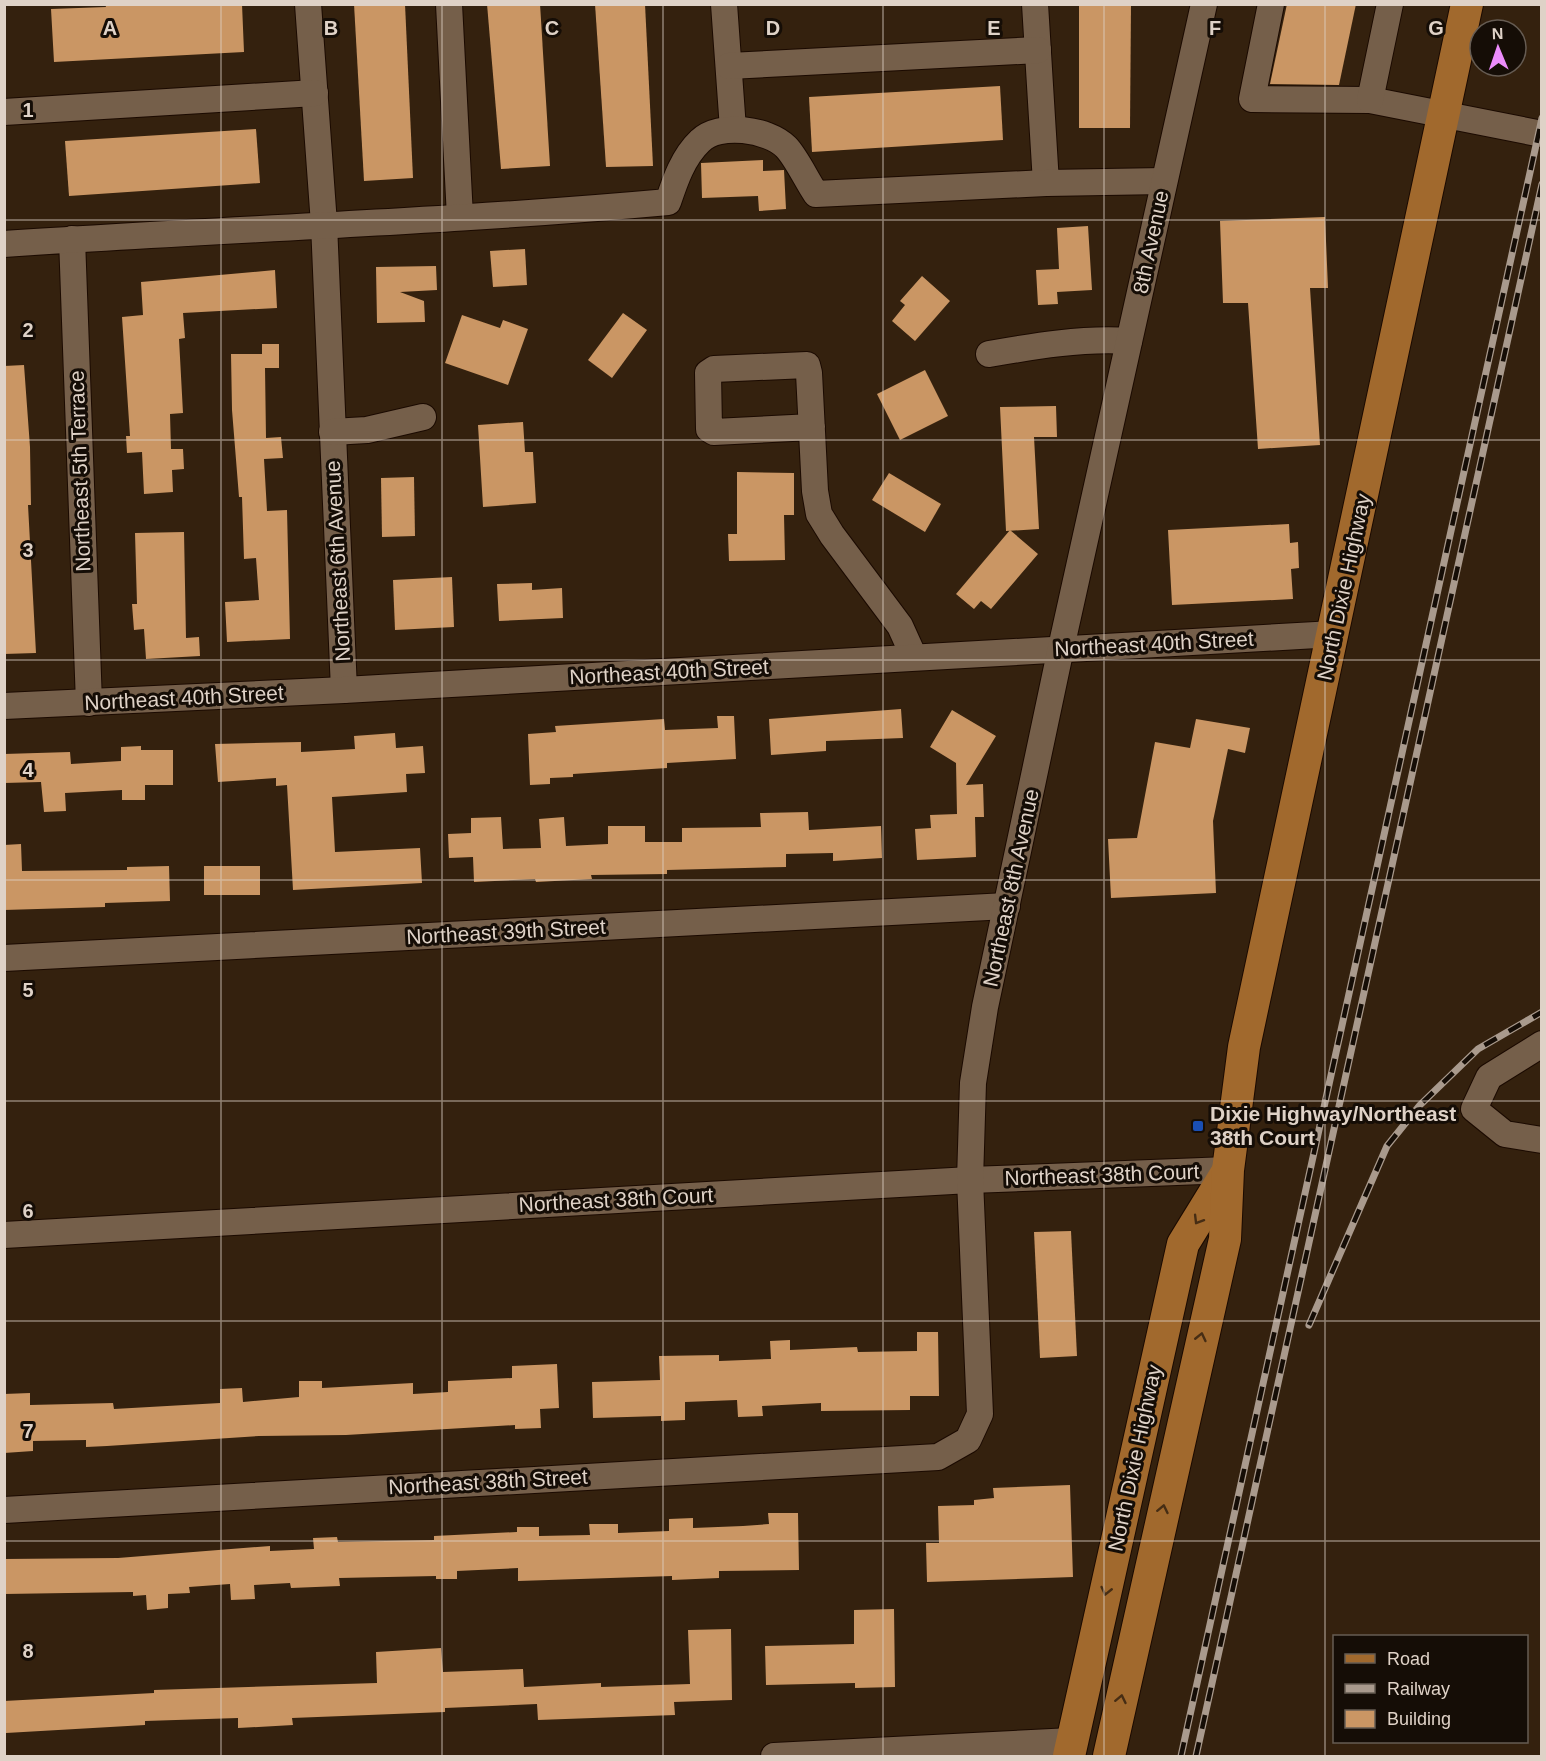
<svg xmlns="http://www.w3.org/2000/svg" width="1546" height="1761" viewBox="0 0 1546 1761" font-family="Arial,sans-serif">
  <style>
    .building { fill: #ca9664 }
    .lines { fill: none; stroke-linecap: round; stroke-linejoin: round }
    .minor-casing { stroke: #1b0a00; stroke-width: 28 }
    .major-casing { stroke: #1b0a00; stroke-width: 34 }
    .minor { stroke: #755f4a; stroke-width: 26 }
    .major { stroke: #a1692d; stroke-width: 32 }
    .rail-casing { stroke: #a99a8d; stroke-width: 7 }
    .rail { stroke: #150d06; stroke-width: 4.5; stroke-dasharray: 14; stroke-linecap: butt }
    .oneway { stroke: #462d14 }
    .grid { fill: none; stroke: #dfd2c7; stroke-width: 1.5; stroke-opacity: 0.55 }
    .transit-dot { fill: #1a4fb4; stroke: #150d06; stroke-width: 2 }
    .labels { text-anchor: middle; stroke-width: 6; stroke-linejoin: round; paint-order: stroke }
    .street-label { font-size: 21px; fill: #dfd2c7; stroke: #150d06 }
    .poi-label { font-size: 21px; font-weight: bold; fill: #dfd2c7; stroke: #150d06; text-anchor: start }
    .grid-label { font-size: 20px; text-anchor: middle; font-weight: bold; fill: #dfd2c7; stroke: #150d06; stroke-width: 6; stroke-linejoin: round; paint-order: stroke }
  </style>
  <rect width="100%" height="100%" fill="#34210e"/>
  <g class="building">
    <polygon points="105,4 242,4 244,52 54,62 51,9 106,7"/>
    <polygon points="354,4 405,4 413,178 364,181"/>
    <polygon points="487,4 540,4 550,166 501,169"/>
    <polygon points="595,4 645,4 653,166 606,167"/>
    <polygon points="1079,4 1131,4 1130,128 1079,128"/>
    <polygon points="1287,4 1356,4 1339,85 1270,84"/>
    <polygon points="1000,86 1003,140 812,152 809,97"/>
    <polygon points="256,129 260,183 69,196 65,141"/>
    <polygon points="763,160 763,171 784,170 786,209 759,211 758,196 702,198 701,163"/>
    <polygon points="1325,217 1328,288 1310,288 1320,445 1258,449 1248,303 1223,303 1220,221"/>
    <polygon points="1088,226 1092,290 1057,292 1058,304 1038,305 1036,270 1059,269 1057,228"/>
    <polygon points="525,249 527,285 493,287 490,251"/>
    <polygon points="436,266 437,290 400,292 424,301 425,322 377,323 376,267"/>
    <polygon points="275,270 277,308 183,313 185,338 179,339 183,413 170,414 171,449 183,449 184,469 172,470 173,492 144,494 142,452 127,453 126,436 130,436 122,317 143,315 141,282"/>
    <polygon points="922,276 950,301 915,341 892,321 905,305 900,301"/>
    <polygon points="623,313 647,330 612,378 588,360"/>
    <polygon points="462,315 500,328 503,320 528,329 508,385 445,363"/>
    <polygon points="262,344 279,344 279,368 265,368 266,438 281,437 283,458 264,459 267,511 287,510 290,639 227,642 225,602 259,600 256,558 244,559 242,497 239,497 232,410 231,354 262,354"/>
    <polygon points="24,365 30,447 31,505 28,505 36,653 4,654 4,366"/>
    <polygon points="925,370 948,416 900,440 877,394"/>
    <polygon points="1056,406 1057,437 1034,437 1039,529 1006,531 1000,407"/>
    <polygon points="523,422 525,452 533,452 536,503 483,507 478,425"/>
    <polygon points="737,472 794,473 794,515 784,515 785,560 729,561 728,534 737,534"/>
    <polygon points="889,473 941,504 925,532 872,500"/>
    <polygon points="414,477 415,536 382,537 381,478"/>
    <polygon points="1289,524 1290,543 1298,542 1299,568 1291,569 1293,599 1172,605 1168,530"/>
    <polygon points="1010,530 1038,554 991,609 981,601 974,609 956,594"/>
    <polygon points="184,532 186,638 199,637 200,656 146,659 144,629 134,630 132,604 137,604 135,533"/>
    <polygon points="452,577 454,627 395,630 393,580"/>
    <polygon points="532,583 532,590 562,588 563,618 499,621 497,584"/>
    <polygon points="901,709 903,738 826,741 826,751 771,755 769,719"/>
    <polygon points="952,710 996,736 966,785 983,784 984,817 975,817 976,857 917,860 915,829 931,828 930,815 957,814 956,763 930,747"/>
    <polygon points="717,716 734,716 736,759 667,763 667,768 573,774 573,777 550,778 550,784 530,785 528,734 556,732 555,726 664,719 665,730 718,728"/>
    <polygon points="1196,719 1250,728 1245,753 1228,749 1213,821 1216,893 1111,898 1108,839 1137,838 1155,742 1190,748"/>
    <polygon points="395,733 396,748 423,746 425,773 406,774 407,792 332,797 335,852 420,848 422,883 293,890 287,785 276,786 276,778 218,782 215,744 301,742 301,752 355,749 354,736"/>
    <polygon points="141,746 141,750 173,750 173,785 145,785 145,800 122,800 122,790 65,793 66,811 44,812 41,782 4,783 4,754 70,752 71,764 121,761 121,747"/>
    <polygon points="808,812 809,830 881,826 882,858 833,861 833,853 786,854 786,867 667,870 667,874 591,875 592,879 536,882 535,879 474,882 473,857 449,858 448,834 471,833 471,818 501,817 503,849 541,848 539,819 564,817 566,846 608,844 608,826 645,826 645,842 682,842 682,828 761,827 760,813"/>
    <polygon points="21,844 22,871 127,870 127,867 169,866 170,901 105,903 105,907 4,910 4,845"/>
    <rect x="204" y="866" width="56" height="29"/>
    <polygon points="1071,1231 1077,1356 1040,1358 1034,1232"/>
    <polygon points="917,1332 938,1332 939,1396 910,1396 910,1410 821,1411 821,1403 762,1406 763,1416 738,1417 737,1400 685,1402 685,1420 661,1421 661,1416 593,1418 592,1382 660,1380 659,1356 719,1355 719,1361 771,1359 770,1341 790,1340 790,1350 857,1347 858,1352 917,1351"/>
    <polygon points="557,1364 559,1408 540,1409 541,1428 515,1429 515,1425 346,1435 259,1436 107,1446 86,1447 86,1440 33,1441 33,1451 4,1453 4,1394 30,1393 30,1405 113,1403 114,1409 220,1403 220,1389 242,1388 243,1402 299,1397 299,1381 322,1381 322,1388 413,1383 413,1394 448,1392 448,1381 512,1378 512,1366"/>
    <polygon points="1070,1485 1073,1577 927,1582 926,1543 939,1543 938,1506 974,1505 974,1500 994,1498 993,1488"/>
    <polygon points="768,1513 798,1513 799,1570 719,1571 719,1578 672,1580 672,1576 518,1581 518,1568 457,1571 457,1579 436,1579 436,1576 339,1578 340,1586 291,1588 290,1583 254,1585 255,1599 231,1600 230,1584 189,1587 190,1593 168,1594 168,1608 147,1610 146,1595 133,1596 133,1592 4,1594 4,1559 118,1558 270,1546 270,1551 314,1549 313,1538 337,1537 338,1542 434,1540 434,1536 517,1532 517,1527 539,1527 539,1536 590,1535 589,1524 618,1524 618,1533 669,1531 669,1519 693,1518 693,1528 743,1526 769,1524"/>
    <polygon points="894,1609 895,1687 855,1688 855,1683 766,1685 765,1646 854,1644 854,1610"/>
    <polygon points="731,1629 732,1700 674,1702 675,1715 538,1720 537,1704 445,1708 445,1712 292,1718 293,1725 238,1728 238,1718 145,1721 145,1725 6,1733 4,1701 154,1693 154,1690 377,1683 376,1652 441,1648 443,1672 523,1669 524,1687 601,1683 601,1687 690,1684 688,1630"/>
  </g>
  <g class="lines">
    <defs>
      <g id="minor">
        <polyline points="308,4 324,224 344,690"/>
        <polyline points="449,4 460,217"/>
        <polyline points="724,4 733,129"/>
        <polyline points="1035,4 1046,183"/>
        <polyline points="1271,4 1252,99 1370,100 1542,134"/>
        <polyline points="729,66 1038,50"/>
        <polyline points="1370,100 1390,4"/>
        <polyline points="4,112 315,93"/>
        <polyline points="72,239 89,703"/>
        <path d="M4,244C226,229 447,222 668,202C675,181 683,157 700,141C719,122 768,129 786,147C796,157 807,181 816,194L1046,183L1164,181"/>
        <path d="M989,354C1035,346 1082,338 1129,341"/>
        <polyline points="812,427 714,432 709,429 708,373 714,369 807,365 809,373 815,491 819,514 832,535 900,626 914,657"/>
        <polyline points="332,432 367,430 423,417"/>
        <polyline points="4,706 344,690 1334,634"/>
        <polyline points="4,958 1007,906"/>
        <polyline points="1542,1044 1489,1077 1474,1109 1505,1134 1542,1140"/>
        <polyline points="4,1235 970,1180 1228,1170"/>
        <polyline points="4,1510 938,1457 968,1440 980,1414 970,1180 973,1083 985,1007 1061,648 1204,4"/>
        <polyline points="774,1756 1072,1741"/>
      </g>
      <g id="major">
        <polyline points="1069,1756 1183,1244 1226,1174"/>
        <polyline points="1109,1756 1225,1239 1228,1170 1244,1047 1467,4"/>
      </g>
    </defs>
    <use href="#minor" class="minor-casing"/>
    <use href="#major" class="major-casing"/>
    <use href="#minor" class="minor"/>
    <use href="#major" class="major"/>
    <defs>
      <g id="rail">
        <polyline points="1309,1325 1387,1146 1420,1105 1478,1049 1542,1012"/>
        <polyline points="1181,1756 1542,118"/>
        <polyline points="1196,1756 1542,184"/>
      </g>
    </defs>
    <use href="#rail" class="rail-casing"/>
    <use href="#rail" class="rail"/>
  </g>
  <defs><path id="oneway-chevron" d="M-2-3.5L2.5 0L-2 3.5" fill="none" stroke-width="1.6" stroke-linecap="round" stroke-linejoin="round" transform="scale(1.5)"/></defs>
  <g class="oneway">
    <use href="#oneway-chevron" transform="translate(1198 1220) rotate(121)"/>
    <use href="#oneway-chevron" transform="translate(1201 1337) rotate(-77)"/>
    <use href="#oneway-chevron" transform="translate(1163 1509) rotate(-78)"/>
    <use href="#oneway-chevron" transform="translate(1106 1591) rotate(103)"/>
    <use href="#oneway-chevron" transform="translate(1121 1699) rotate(-78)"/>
  </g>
  <path class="grid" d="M221,4V1756M442,4V1756M663,4V1756M883,4V1756M1104,4V1756M1325,4V1756M4,220H1542M4,440H1542M4,660H1542M4,880H1542M4,1101H1542M4,1321H1542M4,1541H1542"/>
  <rect class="transit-dot" x="1192" y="1120" width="12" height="12" rx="3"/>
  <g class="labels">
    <g class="street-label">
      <text transform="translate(1151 242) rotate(-78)" y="7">8th Avenue</text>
      <text transform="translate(80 471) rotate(-92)" y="7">Northeast 5th Terrace</text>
      <text transform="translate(338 561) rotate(-93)" y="7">Northeast 6th Avenue</text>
      <text transform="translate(1344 587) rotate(-78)" y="7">North Dixie Highway</text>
      <text transform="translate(1154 644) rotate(-3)" y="7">Northeast 40th Street</text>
      <text transform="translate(669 672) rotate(-3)" y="7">Northeast 40th Street</text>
      <text transform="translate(184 698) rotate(-3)" y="7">Northeast 40th Street</text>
      <text transform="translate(1011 888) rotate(-78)" y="7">Northeast 8th Avenue</text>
      <text transform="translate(506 932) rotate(-3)" y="7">Northeast 39th Street</text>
      <text transform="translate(1102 1175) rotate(-2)" y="7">Northeast 38th Court</text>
      <text transform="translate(616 1200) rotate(-3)" y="7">Northeast 38th Court</text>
      <text transform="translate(1135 1458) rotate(-78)" y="7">North Dixie Highway</text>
      <text transform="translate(488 1482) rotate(-3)" y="7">Northeast 38th Street</text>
    </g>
    <g class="poi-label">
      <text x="1210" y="1121">Dixie Highway/Northeast<tspan x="1210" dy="24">38th Court</tspan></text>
    </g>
  </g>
  <g class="grid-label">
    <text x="110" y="35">A</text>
    <text x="331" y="35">B</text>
    <text x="552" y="35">C</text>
    <text x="773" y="35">D</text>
    <text x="994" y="35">E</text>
    <text x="1215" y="35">F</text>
    <text x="1436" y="35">G</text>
    <text x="28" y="117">1</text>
    <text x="28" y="337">2</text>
    <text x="28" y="557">3</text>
    <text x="28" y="777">4</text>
    <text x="28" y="997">5</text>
    <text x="28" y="1218">6</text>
    <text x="28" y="1438">7</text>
    <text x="28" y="1658">8</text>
  </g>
  <rect width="1546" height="1761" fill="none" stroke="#dfd2c7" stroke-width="12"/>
  <rect x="1333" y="1635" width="195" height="108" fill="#150d06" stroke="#665c53" stroke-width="1.5"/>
  <rect x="1345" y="1654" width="30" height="9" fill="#a1692d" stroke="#665c53" stroke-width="1.5"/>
  <text x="1387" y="1665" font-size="18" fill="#dfd2c7">Road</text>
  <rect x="1345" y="1684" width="30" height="9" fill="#a99a8d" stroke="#665c53" stroke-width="1.5"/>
  <text x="1387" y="1695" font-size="18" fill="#dfd2c7">Railway</text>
  <rect x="1345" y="1710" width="30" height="18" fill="#ca9664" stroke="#665c53" stroke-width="1.5"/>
  <text x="1387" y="1725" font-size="18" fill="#dfd2c7">Building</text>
  <g transform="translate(1498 48) rotate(358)"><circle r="28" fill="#150d06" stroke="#665c53" stroke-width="1.5"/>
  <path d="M0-4.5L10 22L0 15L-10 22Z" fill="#ec8cfb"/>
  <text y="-9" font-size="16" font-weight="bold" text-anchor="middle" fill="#dfd2c7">N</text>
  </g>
</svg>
